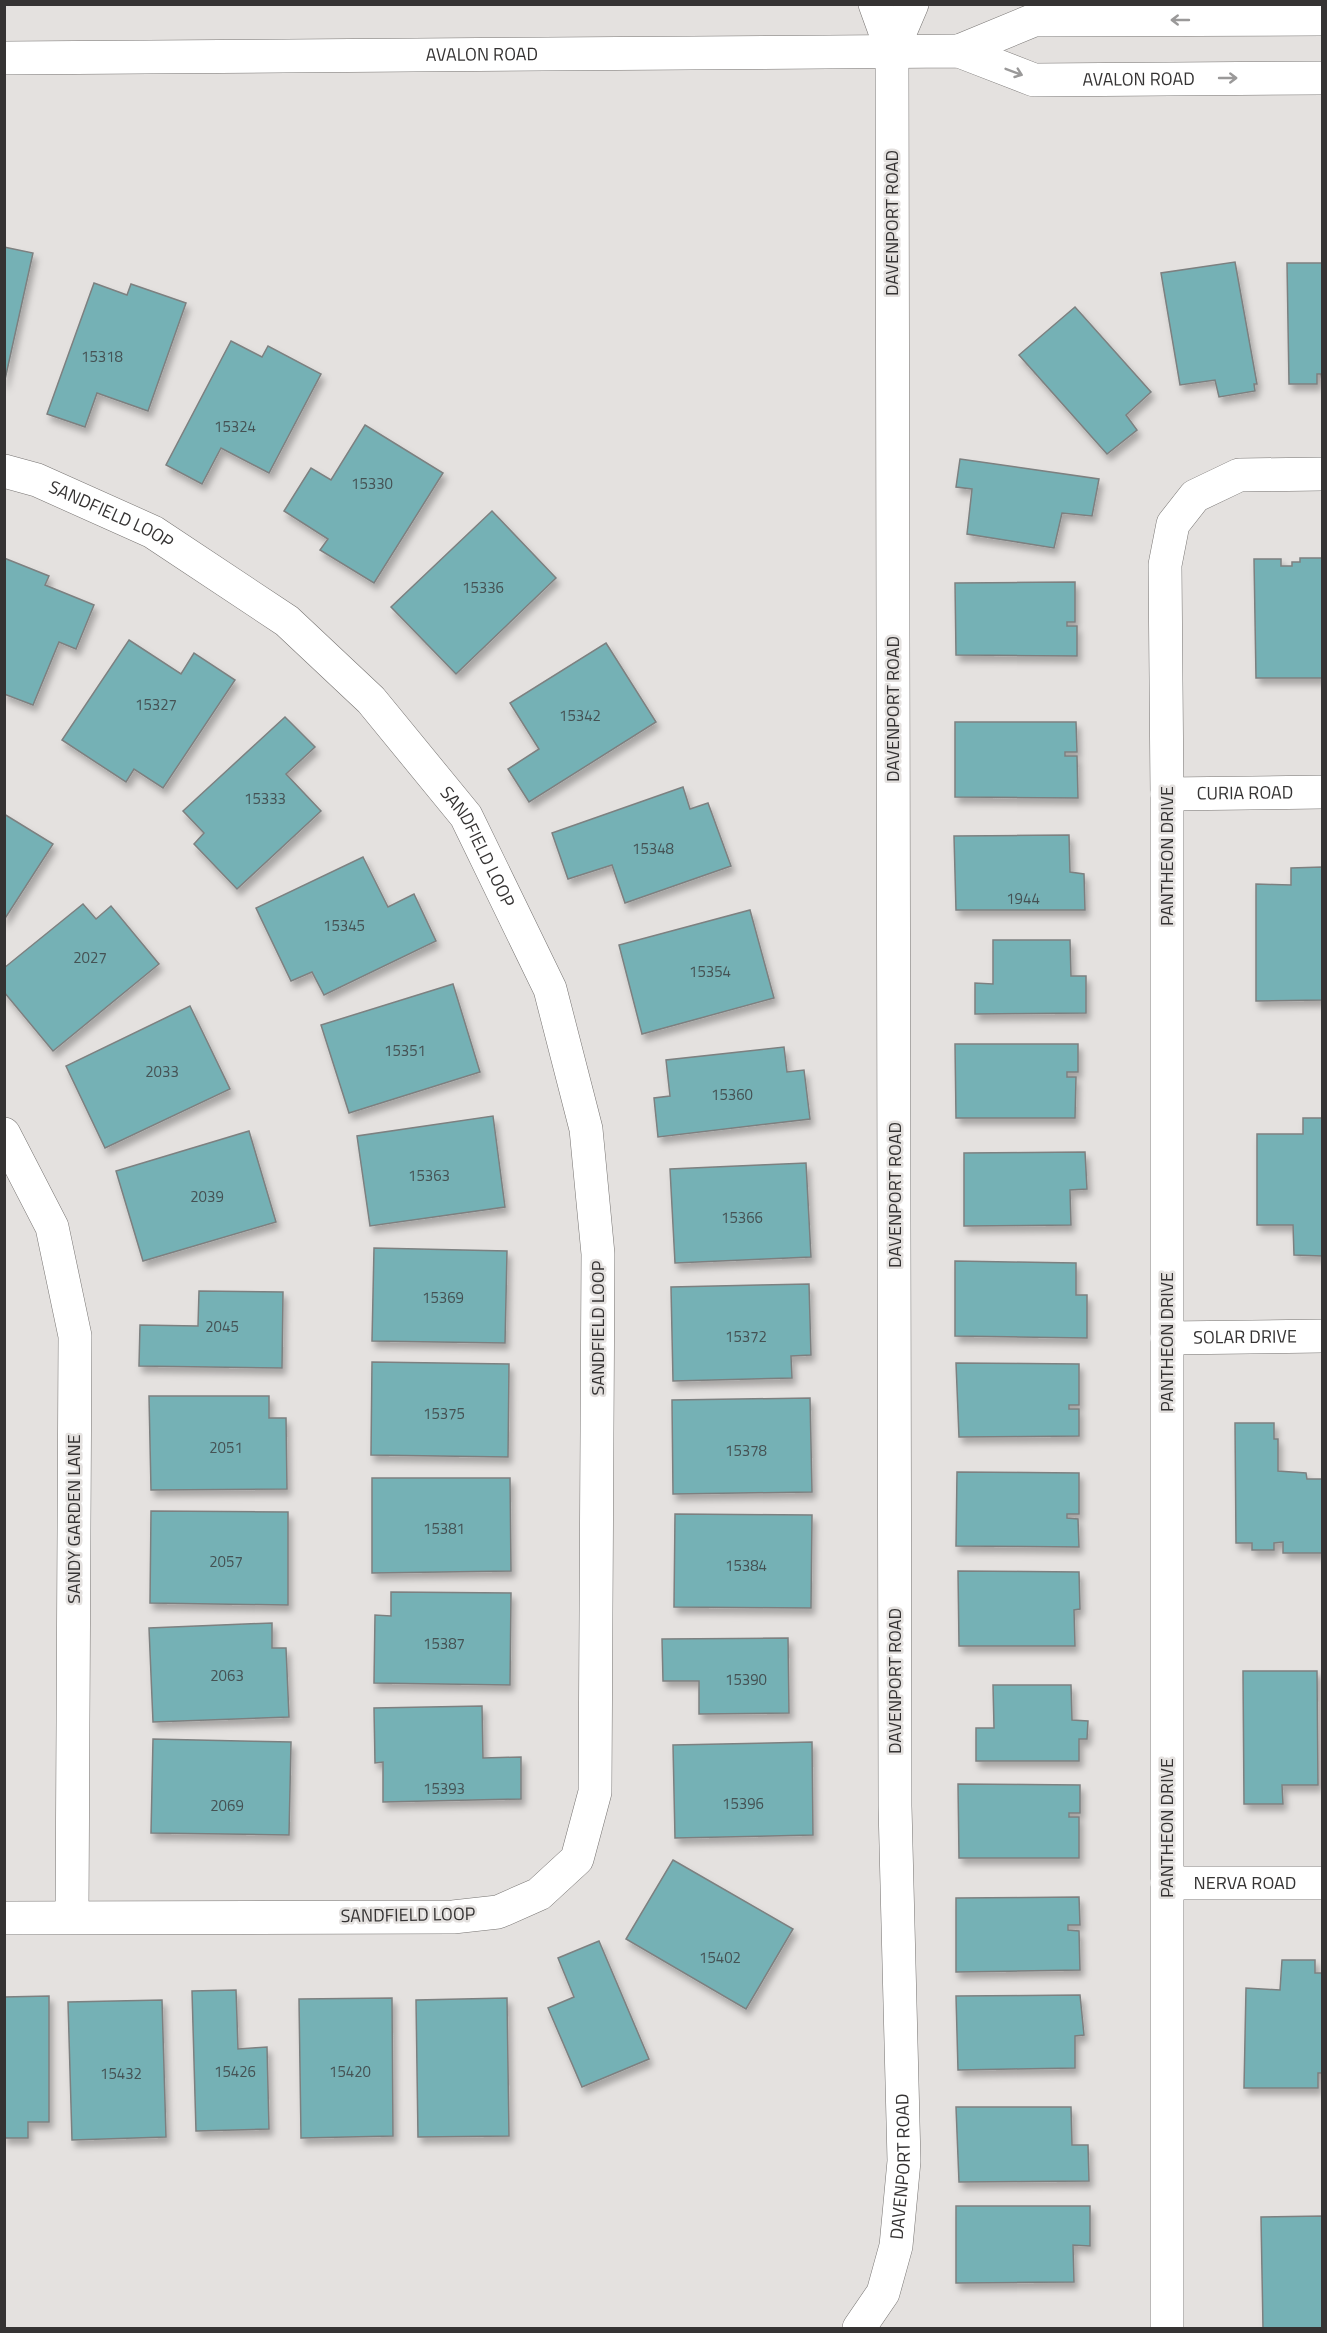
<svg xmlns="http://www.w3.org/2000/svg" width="1327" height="2333" viewBox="0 0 1327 2333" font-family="'Titillium Web',sans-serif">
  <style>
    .building { fill: #75b1b5; stroke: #7d8080; stroke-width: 1.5; filter: url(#shadow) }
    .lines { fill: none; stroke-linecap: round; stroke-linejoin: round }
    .street-casing { stroke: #767371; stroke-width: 34 }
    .secondary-casing { stroke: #767371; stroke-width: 34 }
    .street { stroke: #fff; stroke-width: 33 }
    .secondary { stroke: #fff; stroke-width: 33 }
    .oneway { stroke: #9a9999 }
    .labels { text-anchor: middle; stroke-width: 5; stroke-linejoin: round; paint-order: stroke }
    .number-label { font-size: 15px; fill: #455254 }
    .street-label { font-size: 18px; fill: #353333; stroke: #e4e1df }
  </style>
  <defs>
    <filter id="shadow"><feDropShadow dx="3.5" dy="6" stdDeviation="3" flood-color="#0004"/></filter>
  </defs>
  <rect width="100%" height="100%" fill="#e4e1df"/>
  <g class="building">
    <polygon points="4,247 33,253 4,384"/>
    <polygon points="1235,262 1257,384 1254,384 1255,391 1219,397 1215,380 1180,385 1161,273"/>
    <polygon points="1287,263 1322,263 1322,382 1321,374 1317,374 1317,384 1289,384"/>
    <polygon points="94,283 127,295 131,284 186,303 148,411 97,393 85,427 47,414"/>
    <polygon points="1075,307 1151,392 1126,415 1137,430 1107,454 1019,355"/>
    <polygon points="231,341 262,357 268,346 321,374 269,473 221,448 202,484 166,465"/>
    <polygon points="365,425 443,473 374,583 320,550 328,539 284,511 311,468 331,480"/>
    <polygon points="960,459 1099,479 1092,516 1062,513 1054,548 967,534 972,489 956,487"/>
    <polygon points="492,511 556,578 456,674 391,607"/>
    <polygon points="4,558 49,576 45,585 94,605 76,649 59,642 33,705 4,694"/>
    <polygon points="1300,558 1322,558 1322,678 1256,678 1254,559 1281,559 1281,566 1292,566 1292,562 1300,562"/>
    <polygon points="1075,582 1075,622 1067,622 1067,626 1077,626 1077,656 956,655 955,583"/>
    <polygon points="129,640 181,674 194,653 235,680 163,788 134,769 126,782 62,740"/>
    <polygon points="606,643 656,722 529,802 508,769 539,749 510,703"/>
    <polygon points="285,717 315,747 286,774 321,811 237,889 194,844 204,833 183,811"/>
    <polygon points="955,722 1076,722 1077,752 1065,752 1065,756 1077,756 1078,798 955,797"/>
    <polygon points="683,787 690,809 708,803 731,866 625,903 612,865 568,879 552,833"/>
    <polygon points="4,814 53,844 4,920"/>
    <polygon points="1069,835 1070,872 1084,874 1085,910 956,910 954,836"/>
    <polygon points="363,857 388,907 414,894 436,941 324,995 312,972 291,981 256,908"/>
    <polygon points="1322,867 1322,1000 1256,1001 1256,884 1291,885 1291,868"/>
    <polygon points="83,904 96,919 111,906 159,964 53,1051 4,992 4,968"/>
    <polygon points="750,910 774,998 642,1034 619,945"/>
    <polygon points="993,940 1070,940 1071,976 1086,976 1086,1013 975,1014 975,983 993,984"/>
    <polygon points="453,984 480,1072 349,1113 321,1025"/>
    <polygon points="190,1006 230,1089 105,1148 66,1066"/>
    <polygon points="955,1044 1078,1044 1078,1072 1067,1072 1067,1077 1076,1077 1075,1118 956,1118"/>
    <polygon points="784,1047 787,1072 804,1070 810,1119 658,1137 654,1098 670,1096 666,1060"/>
    <polygon points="493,1116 505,1207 370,1226 357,1136"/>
    <polygon points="1303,1118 1322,1118 1322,1256 1294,1255 1293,1225 1257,1225 1257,1134 1303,1134"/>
    <polygon points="249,1131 276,1222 143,1261 116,1171"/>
    <polygon points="1085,1152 1087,1189 1070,1190 1071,1225 964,1226 964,1153"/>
    <polygon points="806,1163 811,1257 675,1263 670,1169"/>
    <polygon points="374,1248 507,1251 505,1343 372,1341"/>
    <polygon points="955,1261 1076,1263 1076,1295 1087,1295 1087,1338 955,1336"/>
    <polygon points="809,1284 811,1355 791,1356 792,1378 673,1381 671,1287"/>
    <polygon points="199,1291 283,1292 282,1368 139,1366 140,1325 198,1326"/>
    <polygon points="372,1362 509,1364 508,1457 371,1455"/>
    <polygon points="956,1363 1079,1364 1079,1405 1069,1405 1069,1409 1079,1409 1079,1436 959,1437"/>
    <polygon points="149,1396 269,1396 269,1418 286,1418 287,1489 151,1490"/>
    <polygon points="810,1398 812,1492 673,1494 672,1400"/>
    <polygon points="1235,1423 1274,1423 1274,1439 1278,1439 1278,1471 1306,1473 1307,1479 1322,1479 1322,1553 1283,1553 1283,1542 1274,1543 1274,1550 1252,1550 1252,1543 1236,1543"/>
    <polygon points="957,1472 1079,1473 1079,1514 1067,1514 1067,1518 1078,1519 1079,1547 956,1546"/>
    <polygon points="372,1478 510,1478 511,1571 372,1573"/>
    <polygon points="151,1511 288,1512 288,1605 150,1603"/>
    <polygon points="675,1514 812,1515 811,1608 674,1607"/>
    <polygon points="958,1571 1079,1572 1080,1609 1074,1610 1075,1646 959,1646"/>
    <polygon points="391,1592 511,1593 510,1685 374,1683 375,1615 391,1616"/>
    <polygon points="272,1623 272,1648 286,1648 289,1717 153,1722 149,1628"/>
    <polygon points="788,1638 789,1713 699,1714 699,1681 663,1681 662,1639"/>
    <polygon points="1243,1671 1317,1671 1318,1785 1282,1785 1283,1804 1244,1804"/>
    <polygon points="993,1685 1071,1685 1072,1720 1088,1721 1087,1739 1079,1739 1079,1761 976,1761 976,1728 994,1728"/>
    <polygon points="482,1706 483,1758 521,1757 521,1799 383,1802 383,1762 375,1763 374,1708"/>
    <polygon points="153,1739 291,1742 289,1835 151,1833"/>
    <polygon points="812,1742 813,1835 675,1838 673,1745"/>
    <polygon points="958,1784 1080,1785 1080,1813 1069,1813 1069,1817 1079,1817 1079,1858 959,1858"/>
    <polygon points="673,1860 793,1929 746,2009 626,1939"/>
    <polygon points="1079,1897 1080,1925 1068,1925 1068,1930 1079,1931 1080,1970 956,1972 956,1898"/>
    <polygon points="599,1941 649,2059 582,2087 548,2008 574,1997 558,1958"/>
    <polygon points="1282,1960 1315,1960 1315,1973 1322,1973 1322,2073 1318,2073 1318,2088 1244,2088 1246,1988 1280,1990"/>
    <polygon points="236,1990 238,2049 267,2047 269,2129 196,2131 192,1991"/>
    <polygon points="1080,1995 1084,2035 1075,2036 1075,2068 958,2070 956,1996"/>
    <polygon points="49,1996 49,2122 28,2122 28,2138 4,2138 4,1997"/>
    <polygon points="392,1998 393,2136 301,2138 299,1999"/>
    <polygon points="507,1998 509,2136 418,2137 416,2000"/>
    <polygon points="162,2000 166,2137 72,2140 68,2002"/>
    <polygon points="956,2107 1071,2107 1072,2145 1088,2145 1089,2181 959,2182"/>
    <polygon points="956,2206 1090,2206 1090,2246 1073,2245 1074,2282 956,2283"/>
    <polygon points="1322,2216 1322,2328 1263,2328 1261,2217"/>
  </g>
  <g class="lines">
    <defs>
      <g id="street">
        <polyline points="892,51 912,4"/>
        <path id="s1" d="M4,471L37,480L153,532L287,621L371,700L466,816L550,989L586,1129L598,1254L595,1792L577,1859L539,1894L498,1912L453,1917L4,1918"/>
        <path id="s2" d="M1167,794L1322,792"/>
        <polyline points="4,1134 52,1227 75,1336 72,1917"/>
        <path id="s3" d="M1167,1338L1322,1336"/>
        <path id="s4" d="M1167,1883H1322"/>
        <path id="s5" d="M859,2328L883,2293L896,2246L904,2161L895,1806L892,51L875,4"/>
        <polyline points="1167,2328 1167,794 1165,565 1173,524 1195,496 1239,475 1322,474"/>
      </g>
      <g id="secondary">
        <polyline points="959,51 1034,20 1322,19"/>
        <path id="s6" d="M4,58L959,51L1034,80L1322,78"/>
      </g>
    </defs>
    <use href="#street" class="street-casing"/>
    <use href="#secondary" class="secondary-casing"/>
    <use href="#street" class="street"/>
    <use href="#secondary" class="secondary"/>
  </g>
  <defs><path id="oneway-shaft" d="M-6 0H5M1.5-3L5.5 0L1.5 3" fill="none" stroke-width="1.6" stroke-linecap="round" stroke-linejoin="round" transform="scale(1.5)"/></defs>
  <g class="oneway">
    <use href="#oneway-shaft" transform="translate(1180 20) rotate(180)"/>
    <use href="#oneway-shaft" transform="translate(1014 72) rotate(21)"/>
    <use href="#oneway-shaft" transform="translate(1228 78)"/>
  </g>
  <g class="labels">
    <g class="number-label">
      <text x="102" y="362">15318</text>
      <text x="235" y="432">15324</text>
      <text x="372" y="489">15330</text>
      <text x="483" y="593">15336</text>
      <text x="156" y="710">15327</text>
      <text x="580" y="721">15342</text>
      <text x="265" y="804">15333</text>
      <text x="653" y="854">15348</text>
      <text x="1023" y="904">1944</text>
      <text x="344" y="931">15345</text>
      <text x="90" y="963">2027</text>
      <text x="710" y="977">15354</text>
      <text x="405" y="1056">15351</text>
      <text x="162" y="1077">2033</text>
      <text x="732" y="1100">15360</text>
      <text x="429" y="1181">15363</text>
      <text x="207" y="1202">2039</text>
      <text x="742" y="1223">15366</text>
      <text x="443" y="1303">15369</text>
      <text x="222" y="1332">2045</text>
      <text x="746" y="1342">15372</text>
      <text x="444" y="1419">15375</text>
      <text x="226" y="1453">2051</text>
      <text x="746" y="1456">15378</text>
      <text x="444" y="1534">15381</text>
      <text x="226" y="1567">2057</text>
      <text x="746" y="1571">15384</text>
      <text x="444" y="1649">15387</text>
      <text x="227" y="1681">2063</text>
      <text x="746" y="1685">15390</text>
      <text x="444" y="1794">15393</text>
      <text x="743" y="1809">15396</text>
      <text x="227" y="1811">2069</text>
      <text x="720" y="1963">15402</text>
      <text x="235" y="2077">15426</text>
      <text x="350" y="2077">15420</text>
      <text x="121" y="2079">15432</text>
    </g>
    <g class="street-label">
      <text dy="6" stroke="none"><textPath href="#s6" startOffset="478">AVALON ROAD</textPath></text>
      <text dy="6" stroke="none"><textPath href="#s6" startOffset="1140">AVALON ROAD</textPath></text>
      <text transform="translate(892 223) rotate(-90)" y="6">DAVENPORT ROAD</text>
      <text dy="6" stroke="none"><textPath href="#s1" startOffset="116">SANDFIELD LOOP</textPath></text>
      <text transform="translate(893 709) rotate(-90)" y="6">DAVENPORT ROAD</text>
      <text dy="6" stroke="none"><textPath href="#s2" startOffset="78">CURIA ROAD</textPath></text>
      <text dy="6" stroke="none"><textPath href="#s1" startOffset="620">SANDFIELD LOOP</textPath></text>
      <text transform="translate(1167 856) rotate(-90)" y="6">PANTHEON DRIVE</text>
      <text transform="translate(895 1195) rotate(-90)" y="6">DAVENPORT ROAD</text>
      <text transform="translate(598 1328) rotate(-90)" y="6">SANDFIELD LOOP</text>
      <text dy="6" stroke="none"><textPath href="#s3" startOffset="78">SOLAR DRIVE</textPath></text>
      <text transform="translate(1167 1342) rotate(-90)" y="6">PANTHEON DRIVE</text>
      <text transform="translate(74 1519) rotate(-90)" y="6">SANDY GARDEN LANE</text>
      <text transform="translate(895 1681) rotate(-90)" y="6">DAVENPORT ROAD</text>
      <text transform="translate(1167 1828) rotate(-90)" y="6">PANTHEON DRIVE</text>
      <text dy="6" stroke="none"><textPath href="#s4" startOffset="78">NERVA ROAD</textPath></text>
      <text transform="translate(408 1915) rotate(-1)" y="6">SANDFIELD LOOP</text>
      <text dy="6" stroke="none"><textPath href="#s5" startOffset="171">DAVENPORT ROAD</textPath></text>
    </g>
  </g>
  <rect width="1327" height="2333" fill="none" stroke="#353333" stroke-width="12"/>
</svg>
